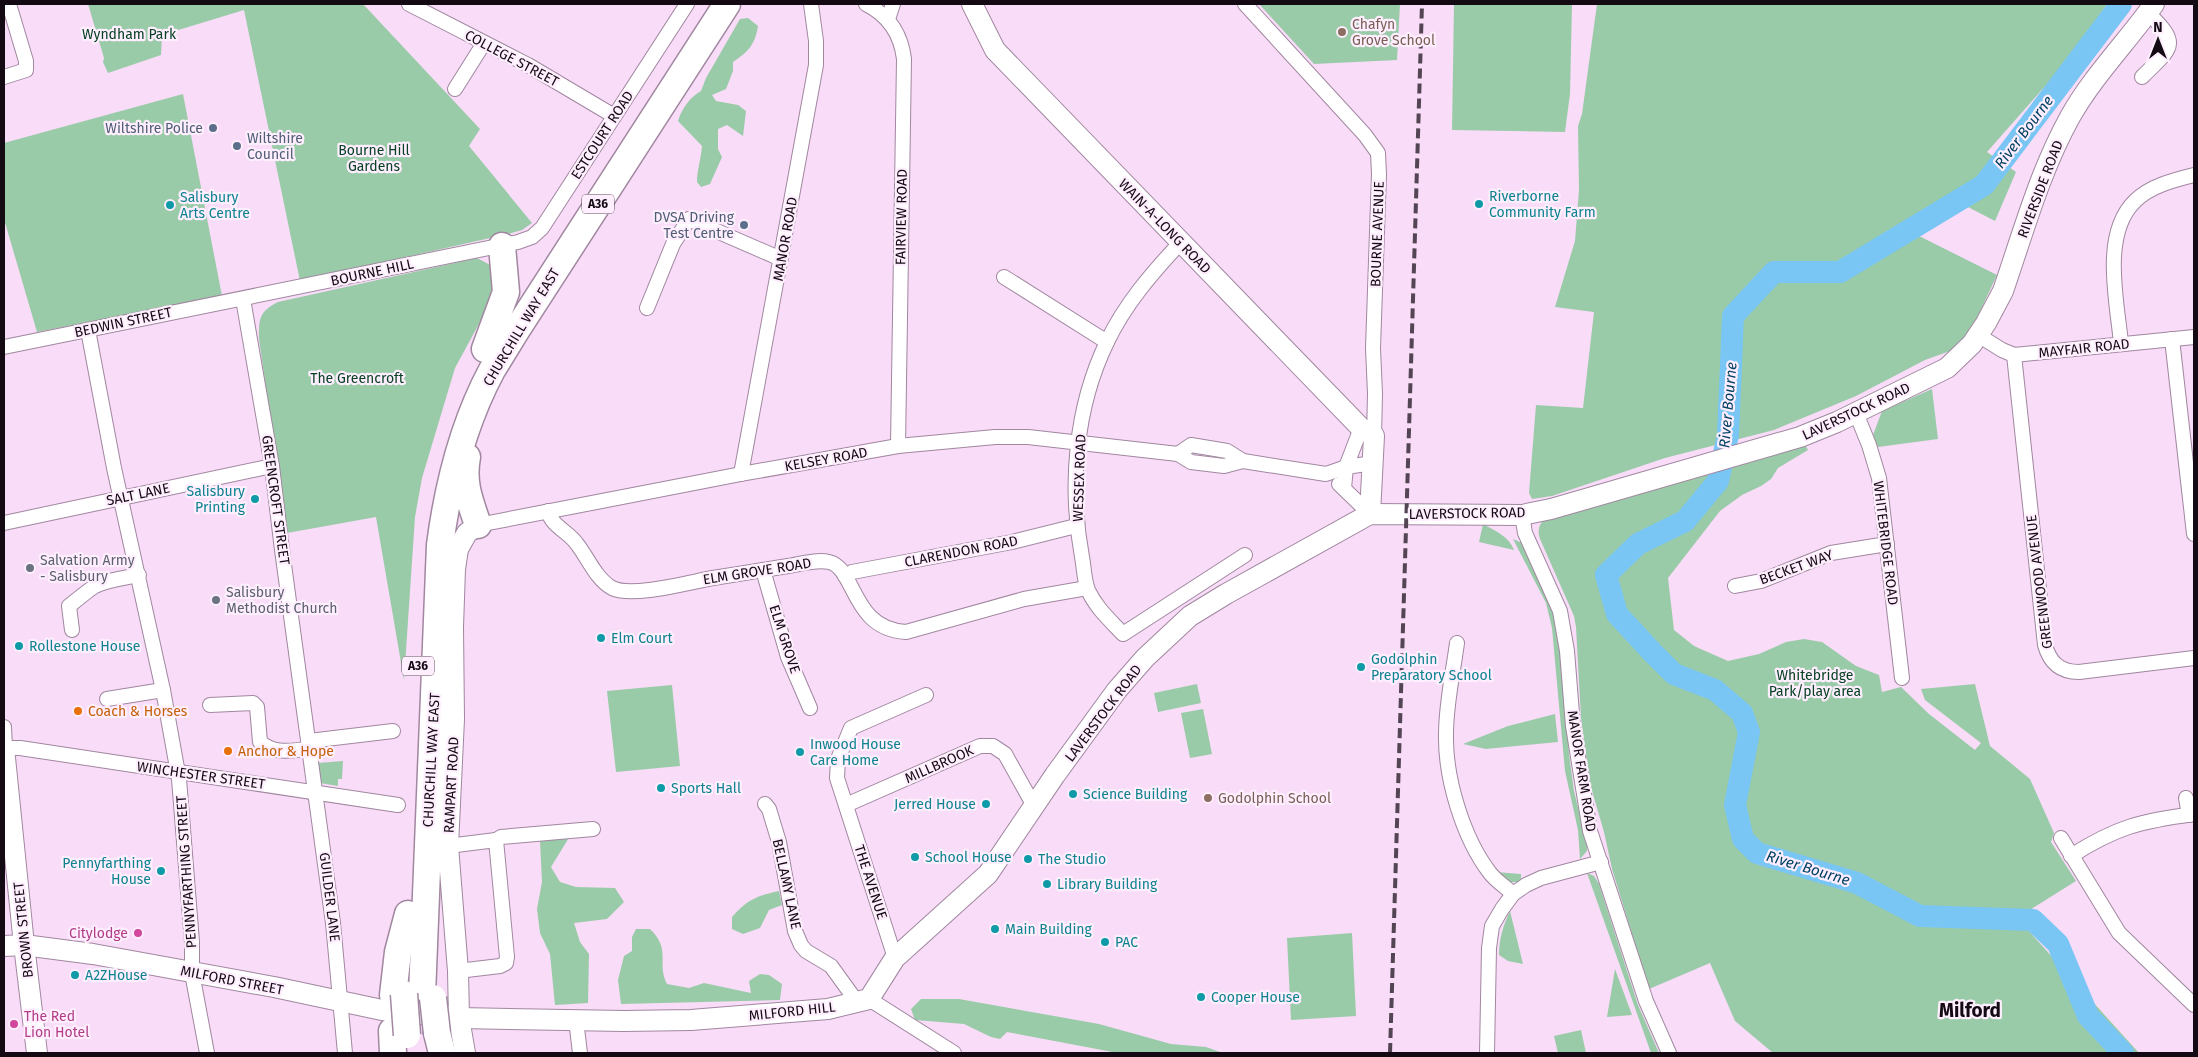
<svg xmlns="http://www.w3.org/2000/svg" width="2198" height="1057" viewBox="0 0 2198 1057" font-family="'Fira Sans',sans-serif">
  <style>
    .green { fill: #9acba8 }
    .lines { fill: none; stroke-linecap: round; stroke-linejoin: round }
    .river { stroke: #79c5f4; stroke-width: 22 }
    .street-casing { stroke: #a187a0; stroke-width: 16 }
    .secondary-casing { stroke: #a187a0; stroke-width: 22 }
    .highway-casing { stroke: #a187a0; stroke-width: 29 }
    .street { stroke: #fff; stroke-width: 14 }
    .secondary { stroke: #fff; stroke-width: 20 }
    .highway { stroke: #fff; stroke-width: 26 }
    .rail { stroke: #534553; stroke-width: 4; stroke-dasharray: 10 5; stroke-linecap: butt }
    .highway-bridge-casing { stroke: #a187a0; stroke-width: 29; stroke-linecap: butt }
    .highway-bridge { stroke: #fff; stroke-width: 26 }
    .education-dot { fill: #8d6e63; stroke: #ffeefe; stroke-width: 2 }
    .service-dot { fill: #5c6f8a; stroke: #ffeefe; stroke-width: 2 }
    .culture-dot { fill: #0f9aa8; stroke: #ffeefe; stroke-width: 2 }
    .worship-dot { fill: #6b7280; stroke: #ffeefe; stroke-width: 2 }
    .food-dot { fill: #e8710a; stroke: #ffeefe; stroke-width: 2 }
    .hotel-dot { fill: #d1479c; stroke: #ffeefe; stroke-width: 2 }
    .labels { text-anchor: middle; stroke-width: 4.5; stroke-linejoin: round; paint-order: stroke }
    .shield { fill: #ffeefe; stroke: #5a4e5a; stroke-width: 1 }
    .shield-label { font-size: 12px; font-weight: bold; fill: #130a13 }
    .education-label { font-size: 14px; fill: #785e54; stroke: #ffeefe; text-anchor: start }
    .park-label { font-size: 14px; fill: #064122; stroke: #ffeefe }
    .street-label { font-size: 14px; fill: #130a13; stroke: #ffeefe }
    .service-label { font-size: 14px; fill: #4e5e75; stroke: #ffeefe; text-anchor: end }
    .culture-label { font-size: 14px; fill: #0d838f; stroke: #ffeefe; text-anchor: start }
    .worship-label { font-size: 14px; fill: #5b616d; stroke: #ffeefe; text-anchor: start }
    .food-label { font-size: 14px; fill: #c56008; stroke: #ffeefe; text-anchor: start }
    .hotel-label { font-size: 14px; fill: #b23c85; stroke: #ffeefe; text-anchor: end }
    .water-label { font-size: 15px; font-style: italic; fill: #014362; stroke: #ffeefe }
    .district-label { font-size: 19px; font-weight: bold; fill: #130a13; stroke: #ffeefe }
  </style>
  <rect width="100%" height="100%" fill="#f8dcf8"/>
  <g class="green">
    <polygon points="88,4 363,4 480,129 469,146 532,223 522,230 508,234 300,281 244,10 162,35 161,55 108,73 103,62 104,58"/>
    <polygon points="1259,4 1400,4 1397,60 1314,64"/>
    <polygon points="1454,4 1572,4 1570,94 1565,132 1452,130"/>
    <polygon points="1597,4 2107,4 2077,50 1987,152 2016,172 1995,221 1966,206 1917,235 1997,275 1967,339 1950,351 1925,360 1856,396 1774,430 1665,458 1552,496 1532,499 1529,493 1536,405 1583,408 1594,312 1555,307 1575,241 1579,190 1578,126 1582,114"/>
    <path d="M748,18L758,26C755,45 748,52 733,62V71L726,89L712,95L716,101L738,105L746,111L743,136L727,125L718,129V149L722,157L710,184L701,187L697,182C697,170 701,159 702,146L678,121C682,108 690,97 701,91L706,78L740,19Z"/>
    <polygon points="183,94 222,296 37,332 4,219 4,143"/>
    <path d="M477,258L492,266L502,288L480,322L455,368L422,478L415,517L404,680L376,517L287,533L259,339C259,318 259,312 278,302Z"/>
    <polygon points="1932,389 1938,439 1878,447 1873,435 1882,411"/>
    <path d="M1804,443L1808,450L1778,468L1771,479L1761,486L1742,495L1720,511L1668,578L1674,630L1694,646L1728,661L1759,654L1786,642L1804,639L1822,642L1856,666L1879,675L1882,692L1901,687L1929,714L1975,750L1981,743L1925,700L1921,689L1975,684L1990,746L2030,779L2054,833L2051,842L2076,881L2017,918L2139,1053H1773L1735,1021L1710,963L1649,989L1612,869L1604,832L1590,784L1581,718L1576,627L1574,616L1540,539C1537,529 1539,525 1545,518Z"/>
    <path d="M1483,524C1495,531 1509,536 1514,550L1479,542Z"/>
    <polygon points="1513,539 1522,543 1548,592 1560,638 1569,754 1574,791 1587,845 1587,851 1580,859 1578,830 1565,771 1552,628 1546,603"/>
    <polygon points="1197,684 1201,703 1158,712 1154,693"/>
    <polygon points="672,685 680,766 616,772 607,691"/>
    <polygon points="1203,709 1212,754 1190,758 1181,713"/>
    <polygon points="1555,714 1558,742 1486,749 1463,744 1508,726"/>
    <polygon points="343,761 342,779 338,779 338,786 320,783 318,763"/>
    <polygon points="570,836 551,867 560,882 576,887 615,888 624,902 607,919 574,923 580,942 589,954 588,1003 555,1005 550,954 540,933 537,909 542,882 540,841"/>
    <polygon points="1496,872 1521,874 1521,882 1507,882"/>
    <polygon points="1587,873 1594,876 1599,884 1638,1005 1659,1053 1651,1053"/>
    <path d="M779,891L782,905L769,910L760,928L743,934L732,929V917C747,900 756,896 779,891Z"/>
    <path d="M1510,911L1523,964L1508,961L1499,955C1499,939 1503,926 1510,911Z"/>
    <path d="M636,929H650C672,950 656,963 667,984L689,988L704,983L751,993L749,981L760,974L769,975L782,984L780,1000L621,1004L618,980L624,956L632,951V937Z"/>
    <polygon points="1352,933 1356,1016 1291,1020 1287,938"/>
    <polygon points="1615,969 1632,1015 1607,1017"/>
    <polygon points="921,999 959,999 1099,1024 1171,1044 1206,1047 1223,1053 1118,1053 1007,1032 1000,1039 991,1037 964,1024 915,1020 911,1009"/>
    <polygon points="1581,1030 1586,1053 1558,1053 1554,1036"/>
  </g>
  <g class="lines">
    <polyline class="river" points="2121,4 1984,185 1840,272 1774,272 1733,316 1728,435 1718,481 1685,521 1638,544 1606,575 1617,614 1652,652 1674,674 1715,690 1742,713 1749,732 1735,805 1743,839 1757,853 1857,883 1920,916 2033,920 2058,944 2088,1016 2123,1053"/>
    <defs>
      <g id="street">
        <polyline points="409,4 528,65 614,116"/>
        <path d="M866,4C888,15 901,34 904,59L898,446"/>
        <polyline points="1245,4 1365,135 1378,153 1379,174 1373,348 1375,394 1374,436"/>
        <polyline points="888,19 893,4"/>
        <polyline points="4,77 26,70 26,61 9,4"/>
        <path d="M2142,77C2171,48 2182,45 2148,13"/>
        <polyline points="455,89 484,43"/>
        <path d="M1181,242C1152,273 1125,304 1107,342C1075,408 1069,486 1082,557C1084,567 1084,580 1088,590C1096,608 1110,620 1123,634L1245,555"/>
        <polyline points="1004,277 1107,342"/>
        <polyline points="243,299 272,466 282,550 333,923 345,1053"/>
        <polyline points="647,308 673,244 689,219 781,259"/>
        <polyline points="88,330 114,468 163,690 179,779 192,942 192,973 207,1053"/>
        <polyline points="1978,335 2002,350 2014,355 2194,337"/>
        <polyline points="2172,339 2194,534"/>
        <path d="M2121,343C2117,301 2101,234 2135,201C2150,186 2174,180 2194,175"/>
        <polyline points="4,347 518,242 532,237 542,228 687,4"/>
        <path d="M2014,355L2045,645C2050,663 2060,672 2079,672L2194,658"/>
        <polyline points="1856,413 1869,445 1879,478 1902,678"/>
        <polyline points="1178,454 1191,445 1227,451 1243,461"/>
        <polyline points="741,474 816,65 816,41 811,4"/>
        <polyline points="1339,484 1370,514"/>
        <polyline points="1344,488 1346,467 1361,428"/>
        <path d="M548,511C552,527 568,531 577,544C588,558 596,579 612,588C632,598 690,582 713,578C738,574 763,570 788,566C801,564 817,559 829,562C856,568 851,629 906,632L1024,599L1087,588"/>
        <polyline points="1522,515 1525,533 1560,611 1567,651 1573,726 1590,831 1646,1001 1669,1053"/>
        <polyline points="4,523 272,466"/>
        <polyline points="478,525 741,474 898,446 995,437 1028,437 1178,454 1191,462 1224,466 1243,461 1326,474 1346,467 1373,463"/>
        <polyline points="763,570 788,657 810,708"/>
        <polyline points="845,576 852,572 1012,542 1076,526"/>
        <polyline points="1735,586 1761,581 1831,553 1887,544"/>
        <path d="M72,630L69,606C74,602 90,589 95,586C107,580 125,578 139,575"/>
        <path d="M1457,643C1453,673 1446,704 1446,734C1445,778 1463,838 1490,873C1496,881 1506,887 1513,894"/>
        <polyline points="107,699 163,690"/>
        <path d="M210,705L253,703L257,707L260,742C275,755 292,750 310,749"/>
        <polyline points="4,727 5,748 20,748 398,805"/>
        <polyline points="309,741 393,731"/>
        <polyline points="2186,798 2189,815"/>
        <polyline points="765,804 769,809 779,842 795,931 801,945 806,951 831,966 857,1002"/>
        <polyline points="846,805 980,746 993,746 1005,754 1034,806"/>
        <polyline points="2061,838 2119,933 2194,1005"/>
        <polyline points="496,840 501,837 593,829"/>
        <polyline points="448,846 496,840 507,957 506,963 500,966 458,971"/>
        <path d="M2071,856C2116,827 2141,821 2194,814"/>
        <polyline points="895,958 837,778 838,759 851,728 926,695"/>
        <polyline points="869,999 954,1053"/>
        <polyline points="576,1020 580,1053"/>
        <polyline points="1487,1053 1489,948 1492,926 1502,909 1513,894 1526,885 1541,878 1601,862"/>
      </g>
      <g id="secondary">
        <polyline points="972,4 995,50 1361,428 1374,436 1370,514"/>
        <polyline points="4,748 24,945 37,1053"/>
        <path d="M4,946L24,945L93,954L274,987L382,1010L459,1018L624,1021L691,1020L828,1009L869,999L895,958L988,874L1055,775L1117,690L1145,658L1190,616L1226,594L1370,514L1522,515L1551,509L1800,437L1837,422L1947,368L1972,344L1986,323L2003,291C2023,233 2040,171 2070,117C2093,76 2127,42 2154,4"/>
        <polyline points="465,1053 459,1018 458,971 448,846 454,719 453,627 455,569 458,549 467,533 478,525"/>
      </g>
      <g id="highway">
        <polyline points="485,349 506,292 502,246"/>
        <path d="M467,457C462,483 470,501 478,525"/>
        <polyline points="393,995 398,952 408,914"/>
        <path d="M422,995L440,545C448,484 463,424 492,370C500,357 508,344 516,331L727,4"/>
        <polyline points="392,1031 393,1053"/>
        <polyline points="437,1033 442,1053"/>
      </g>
    </defs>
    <use href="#street" class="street-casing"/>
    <use href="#secondary" class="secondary-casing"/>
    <use href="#highway" class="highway-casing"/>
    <use href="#street" class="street"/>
    <use href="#secondary" class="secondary"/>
    <use href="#highway" class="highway"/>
    <polyline class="rail" points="1390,1053 1422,4"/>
    <defs>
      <g id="highway-bridge">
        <polyline points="404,994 407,1035"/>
        <polyline points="433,998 437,1033"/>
      </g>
    </defs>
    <use href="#highway-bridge" class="highway-bridge-casing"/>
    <use href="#highway-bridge" class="highway-bridge"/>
  </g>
  <g class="education-dot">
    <circle cx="1342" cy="32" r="5"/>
    <circle cx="1208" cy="798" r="5"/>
  </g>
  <g class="service-dot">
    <circle cx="213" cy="128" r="5"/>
    <circle cx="237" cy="146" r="5"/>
    <circle cx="744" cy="225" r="5"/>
  </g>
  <g class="culture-dot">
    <circle cx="1479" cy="204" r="5"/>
    <circle cx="170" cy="205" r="5"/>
    <circle cx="255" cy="499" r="5"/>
    <circle cx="601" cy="638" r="5"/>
    <circle cx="19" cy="646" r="5"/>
    <circle cx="1361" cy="667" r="5"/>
    <circle cx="800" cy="752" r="5"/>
    <circle cx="661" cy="788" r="5"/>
    <circle cx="1073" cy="794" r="5"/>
    <circle cx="986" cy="804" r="5"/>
    <circle cx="915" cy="857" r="5"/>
    <circle cx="1028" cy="859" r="5"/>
    <circle cx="161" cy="871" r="5"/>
    <circle cx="1047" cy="884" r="5"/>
    <circle cx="995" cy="929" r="5"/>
    <circle cx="1105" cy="942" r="5"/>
    <circle cx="75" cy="975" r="5"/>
    <circle cx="1201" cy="997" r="5"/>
  </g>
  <g class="worship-dot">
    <circle cx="30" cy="568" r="5"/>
    <circle cx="216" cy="600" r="5"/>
  </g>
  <g class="food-dot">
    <circle cx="78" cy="711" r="5"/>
    <circle cx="228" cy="751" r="5"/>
  </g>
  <g class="hotel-dot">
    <circle cx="138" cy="933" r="5"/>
    <circle cx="14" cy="1024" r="5"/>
  </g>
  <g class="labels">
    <g class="shield">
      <rect x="582" y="194.5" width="32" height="19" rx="4"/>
      <rect x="402" y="656.5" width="32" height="19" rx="4"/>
    </g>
    <g class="shield-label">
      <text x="598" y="208">A36</text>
      <text x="418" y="670">A36</text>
    </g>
    <g class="education-label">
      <text x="1352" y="29">Chafyn<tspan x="1352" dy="16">Grove School</tspan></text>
      <text x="1218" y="803">Godolphin School</text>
    </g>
    <g class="park-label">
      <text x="129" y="39">Wyndham Park</text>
      <text x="374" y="155">Bourne Hill<tspan x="374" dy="16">Gardens</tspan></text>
      <text x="357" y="383">The Greencroft</text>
      <text x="1815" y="680">Whitebridge<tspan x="1815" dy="16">Park/play area</tspan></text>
    </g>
    <g class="street-label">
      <text transform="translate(512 58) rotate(28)" y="5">COLLEGE STREET</text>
      <text transform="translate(602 135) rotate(-57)" y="5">ESTCOURT ROAD</text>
      <text transform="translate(2040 189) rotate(-69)" y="5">RIVERSIDE ROAD</text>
      <text transform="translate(901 217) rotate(-89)" y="5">FAIRVIEW ROAD</text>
      <text transform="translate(1165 226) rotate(46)" y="5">WAIN-A-LONG ROAD</text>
      <text transform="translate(1377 234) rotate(-88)" y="5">BOURNE AVENUE</text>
      <text transform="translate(785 239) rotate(-80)" y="5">MANOR ROAD</text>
      <text transform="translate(372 272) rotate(-12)" y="5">BOURNE HILL</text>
      <text transform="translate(123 322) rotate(-12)" y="5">BEDWIN STREET</text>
      <text transform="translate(521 327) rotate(-59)" y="5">CHURCHILL WAY EAST</text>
      <text transform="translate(2084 348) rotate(-6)" y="5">MAYFAIR ROAD</text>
      <text transform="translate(1856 411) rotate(-25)" y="5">LAVERSTOCK ROAD</text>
      <text transform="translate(826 459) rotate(-10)" y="5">KELSEY ROAD</text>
      <text transform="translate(1079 478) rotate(-88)" y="5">WESSEX ROAD</text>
      <text transform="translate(138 494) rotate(-12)" y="5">SALT LANE</text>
      <text transform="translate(276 500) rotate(82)" y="5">GREENCROFT STREET</text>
      <text transform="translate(1467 513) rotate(-1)" y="5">LAVERSTOCK ROAD</text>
      <text transform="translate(1886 543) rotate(83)" y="5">WHITEBRIDGE ROAD</text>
      <text transform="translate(961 551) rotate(-11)" y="5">CLARENDON ROAD</text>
      <text transform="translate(1796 567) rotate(-20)" y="5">BECKET WAY</text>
      <text transform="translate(757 571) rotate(-9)" y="5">ELM GROVE ROAD</text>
      <text transform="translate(2039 582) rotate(-97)" y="5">GREENWOOD AVENUE</text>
      <text transform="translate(785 639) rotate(72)" y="5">ELM GROVE</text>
      <text transform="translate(1103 713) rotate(-53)" y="5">LAVERSTOCK ROAD</text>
      <text transform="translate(431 760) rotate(-87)" y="5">CHURCHILL WAY EAST</text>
      <text transform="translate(939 764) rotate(-24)" y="5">MILLBROOK</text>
      <text transform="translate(1582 771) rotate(81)" y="5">MANOR FARM ROAD</text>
      <text transform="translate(201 775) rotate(8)" y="5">WINCHESTER STREET</text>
      <text transform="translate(451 785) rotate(-87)" y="5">RAMPART ROAD</text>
      <text transform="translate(186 872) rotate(-94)" y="5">PENNYFARTHING STREET</text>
      <text transform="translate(871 882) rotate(72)" y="5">THE AVENUE</text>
      <text transform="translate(787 884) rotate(78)" y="5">BELLAMY LANE</text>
      <text transform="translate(330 897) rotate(83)" y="5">GUILDER LANE</text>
      <text transform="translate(23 930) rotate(-96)" y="5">BROWN STREET</text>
      <text transform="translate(232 980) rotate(11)" y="5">MILFORD STREET</text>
      <text transform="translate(792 1011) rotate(-6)" y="5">MILFORD HILL</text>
    </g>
    <g class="service-label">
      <text x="203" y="133">Wiltshire Police</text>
      <text x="247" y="143" text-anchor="start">Wiltshire<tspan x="247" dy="16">Council</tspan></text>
      <text x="734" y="222">DVSA Driving<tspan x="734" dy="16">Test Centre</tspan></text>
    </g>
    <g class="culture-label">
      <text x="1489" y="201">Riverborne<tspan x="1489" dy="16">Community Farm</tspan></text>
      <text x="180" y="202">Salisbury<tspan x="180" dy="16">Arts Centre</tspan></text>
      <text x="245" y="496" text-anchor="end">Salisbury<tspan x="245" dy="16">Printing</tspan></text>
      <text x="611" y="643">Elm Court</text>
      <text x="29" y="651">Rollestone House</text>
      <text x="1371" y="664">Godolphin<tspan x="1371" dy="16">Preparatory School</tspan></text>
      <text x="810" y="749">Inwood House<tspan x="810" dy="16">Care Home</tspan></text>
      <text x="671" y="793">Sports Hall</text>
      <text x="1083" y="799">Science Building</text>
      <text x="976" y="809" text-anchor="end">Jerred House</text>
      <text x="925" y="862">School House</text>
      <text x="1038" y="864">The Studio</text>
      <text x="151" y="868" text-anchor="end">Pennyfarthing<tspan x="151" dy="16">House</tspan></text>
      <text x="1057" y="889">Library Building</text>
      <text x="1005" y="934">Main Building</text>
      <text x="1115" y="947">PAC</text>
      <text x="85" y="980">A2ZHouse</text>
      <text x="1211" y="1002">Cooper House</text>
    </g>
    <g class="worship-label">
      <text x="40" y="565">Salvation Army<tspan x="40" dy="16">- Salisbury</tspan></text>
      <text x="226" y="597">Salisbury<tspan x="226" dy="16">Methodist Church</tspan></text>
    </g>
    <g class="food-label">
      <text x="88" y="716">Coach &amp; Horses</text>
      <text x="238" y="756">Anchor &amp; Hope</text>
    </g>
    <g class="hotel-label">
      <text x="128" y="938">Citylodge</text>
      <text x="24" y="1021" text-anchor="start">The Red<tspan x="24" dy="16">Lion Hotel</tspan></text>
    </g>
    <g class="water-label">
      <text transform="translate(2024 132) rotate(-53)" y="5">River Bourne</text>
      <text transform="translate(1728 405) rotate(-85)" y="5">River Bourne</text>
      <text transform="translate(1808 868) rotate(17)" y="5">River Bourne</text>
    </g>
    <g class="district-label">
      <text x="1970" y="1017">Milford</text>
    </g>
  </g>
  <rect width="2198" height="1057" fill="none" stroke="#130a13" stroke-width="10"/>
  <g transform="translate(2158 40)" stroke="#ffeefe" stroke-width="4" paint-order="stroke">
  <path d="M0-4L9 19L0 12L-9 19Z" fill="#130a13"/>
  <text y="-8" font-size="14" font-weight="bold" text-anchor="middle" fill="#130a13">N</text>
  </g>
</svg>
